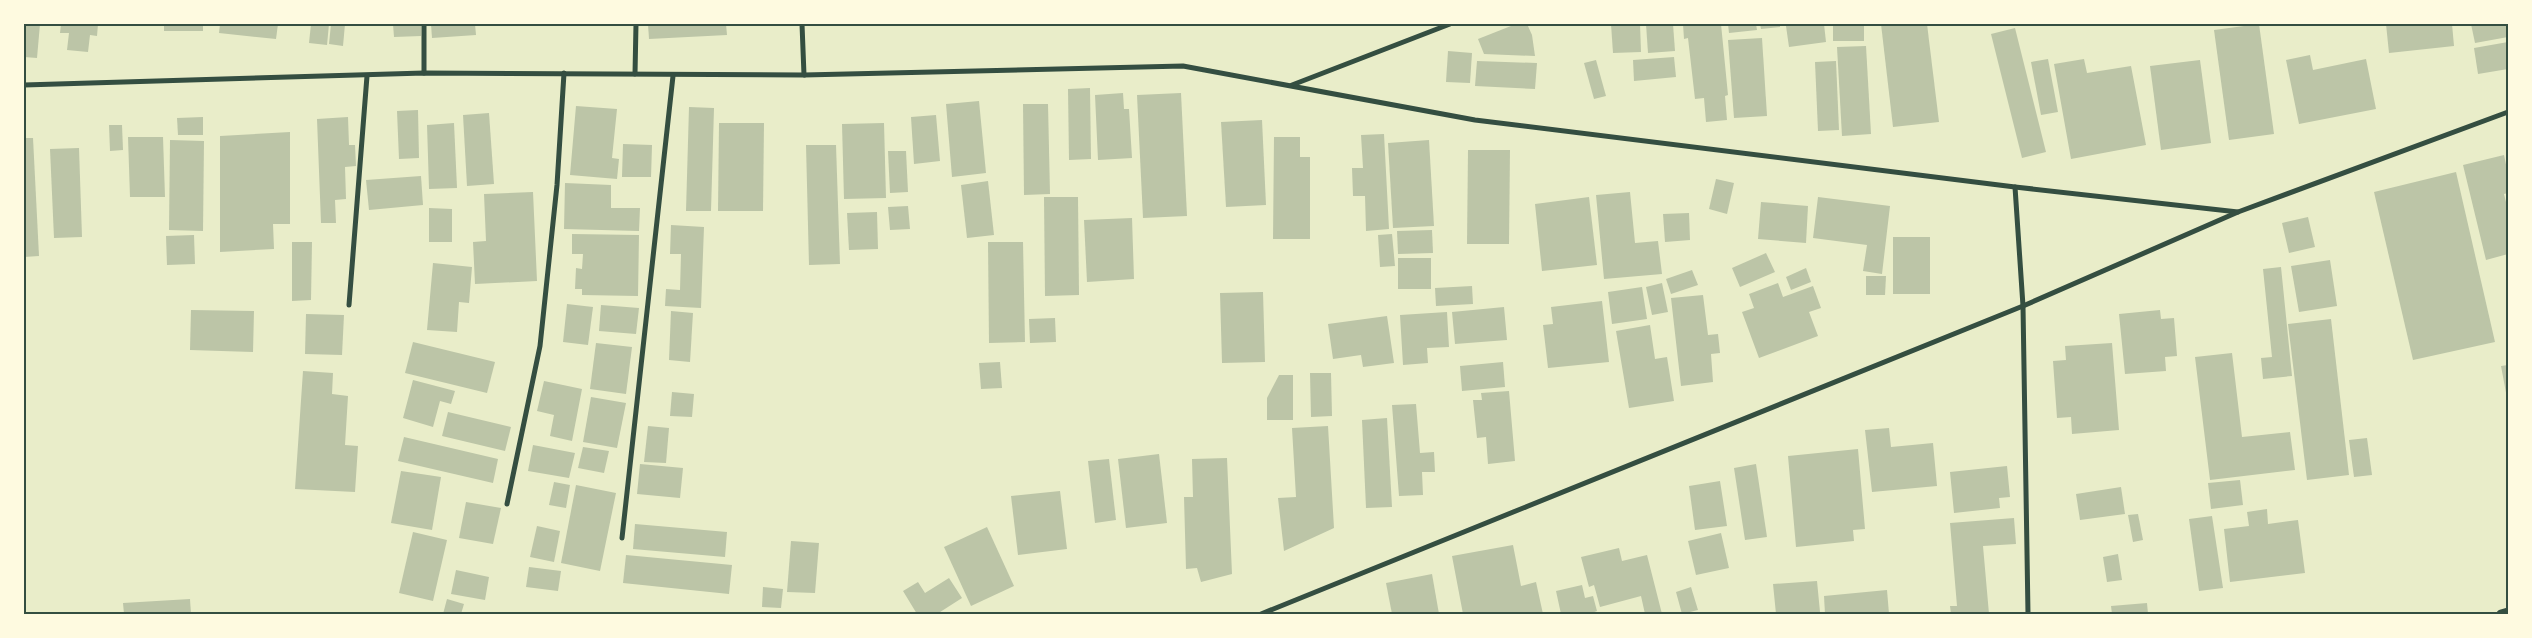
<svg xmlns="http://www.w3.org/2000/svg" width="2532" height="638" viewBox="0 0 2532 638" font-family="Cabin,sans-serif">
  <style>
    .building { fill: #bcc5a7 }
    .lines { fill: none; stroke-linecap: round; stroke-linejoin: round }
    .minor { stroke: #344e41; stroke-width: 5 }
    .tertiary { stroke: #344e41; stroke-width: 9 }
    .neatline { fill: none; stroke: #344e41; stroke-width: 2 }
  </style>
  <rect width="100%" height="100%" fill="#e9edc9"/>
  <g class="building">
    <polygon points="24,24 40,24 37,58 24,57"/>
    <polygon points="61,24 98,24 97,36 90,35 88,52 67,50 69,33 60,33"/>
    <rect x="164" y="24" width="39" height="7"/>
    <polygon points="220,24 278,24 276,39 219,33"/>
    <polygon points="311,24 329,24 327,45 309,43"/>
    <polygon points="331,24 345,24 343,46 329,44"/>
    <polygon points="393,24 421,24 421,36 394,37"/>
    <polygon points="431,24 475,24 476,35 432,38"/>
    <polygon points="648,24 726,24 727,35 649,39"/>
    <polygon points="1516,24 1527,24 1532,35 1535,56 1484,54 1478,39"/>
    <polygon points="1611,24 1640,24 1641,52 1613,53"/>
    <polygon points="1646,24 1673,24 1675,51 1648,53"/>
    <polygon points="1683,24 1721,24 1728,95 1725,96 1727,120 1706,122 1704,98 1695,99 1688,38 1684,39"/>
    <polygon points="1728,24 1756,24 1757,30 1729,33"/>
    <polygon points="1760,24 1780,24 1780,27 1761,29"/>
    <polygon points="1801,24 1824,24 1826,42 1789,47 1786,26"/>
    <rect x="1833" y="24" width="31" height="17"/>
    <polygon points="1881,24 1927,24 1939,122 1893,127"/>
    <polygon points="2259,24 2274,134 2229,140 2214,30"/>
    <polygon points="2386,24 2452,24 2454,46 2389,53"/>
    <polygon points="2471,24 2508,24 2508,37 2475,43"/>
    <polygon points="2015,28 2046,152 2022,158 1991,34"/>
    <polygon points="1762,38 1767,116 1734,118 1728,40"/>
    <polygon points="2508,42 2508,69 2478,74 2474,48"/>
    <polygon points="1866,46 1871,134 1842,136 1837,47"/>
    <polygon points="1448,51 1472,53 1470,83 1446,82"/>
    <polygon points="2310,55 2313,70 2366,59 2376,109 2299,124 2286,60"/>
    <polygon points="1674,57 1676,77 1634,81 1633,60"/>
    <polygon points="2048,59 2058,112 2041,115 2031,62"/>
    <polygon points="2084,59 2087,73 2131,66 2146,145 2071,159 2054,64"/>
    <polygon points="1596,60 1606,96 1594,99 1584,63"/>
    <polygon points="2200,60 2211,143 2161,150 2150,66"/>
    <polygon points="1477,61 1537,63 1535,89 1475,86"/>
    <polygon points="1836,61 1839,130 1818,131 1815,62"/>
    <polygon points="1090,88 1091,159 1069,160 1068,89"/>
    <polygon points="1123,93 1124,109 1129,109 1132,158 1098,160 1095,95"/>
    <polygon points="1181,93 1187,216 1143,218 1137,95"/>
    <polygon points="979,101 986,173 952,177 946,104"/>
    <polygon points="1023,104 1048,104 1050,194 1024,195"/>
    <polygon points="576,106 617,109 612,158 619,159 617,179 570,175"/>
    <polygon points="689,107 714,108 711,211 686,211"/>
    <polygon points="418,110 419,158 399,159 397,111"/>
    <polygon points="489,113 494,184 467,186 463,115"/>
    <polygon points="936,115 940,161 914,164 911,117"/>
    <polygon points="203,117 203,135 178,135 177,118"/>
    <polygon points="348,117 349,145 355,145 356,166 345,167 346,199 335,200 336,223 321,223 317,119"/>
    <polygon points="1262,120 1266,205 1226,207 1221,122"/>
    <polygon points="454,123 457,188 429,189 427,125"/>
    <polygon points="719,123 764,123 763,211 718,211"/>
    <polygon points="884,123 886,198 844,199 842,124"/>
    <polygon points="109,125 122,125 123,150 110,151"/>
    <polygon points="290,132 290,224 273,224 274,249 220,252 220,136"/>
    <polygon points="1384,134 1389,229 1366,231 1365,196 1353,196 1352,168 1363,168 1361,135"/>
    <polygon points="128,137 163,137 165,197 130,197"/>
    <polygon points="1274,137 1300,137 1300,157 1310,157 1310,239 1273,239"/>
    <polygon points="24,138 33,138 39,256 24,257"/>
    <polygon points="170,140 204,141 203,231 169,230"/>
    <polygon points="1429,140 1434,226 1393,228 1388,143"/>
    <polygon points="623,144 652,145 651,177 622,177"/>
    <polygon points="806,145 836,145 840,264 809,265"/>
    <polygon points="79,148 82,237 54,238 50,149"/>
    <polygon points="1468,150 1510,150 1509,244 1467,244"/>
    <polygon points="888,151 906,151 908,192 890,193"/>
    <polygon points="2504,155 2508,174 2508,193 2504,194 2508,210 2508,254 2486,260 2463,165"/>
    <polygon points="2456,172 2495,342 2413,360 2374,192"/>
    <polygon points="421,176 423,205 369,210 366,180"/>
    <polygon points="1716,179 1734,183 1727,214 1709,209"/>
    <polygon points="988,181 994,235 967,238 961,185"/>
    <polygon points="565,183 611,185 611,208 640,208 639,231 564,229"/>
    <polygon points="533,192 537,281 475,284 473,242 486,241 484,194"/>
    <polygon points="1630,192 1635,243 1658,241 1662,274 1604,279 1596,195"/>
    <polygon points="1044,197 1078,197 1079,295 1045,296"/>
    <polygon points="1589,197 1597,265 1542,271 1535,204"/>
    <polygon points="1818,197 1890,206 1882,274 1863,271 1867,245 1813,238"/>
    <polygon points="1761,202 1808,206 1806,243 1758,239"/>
    <polygon points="908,206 910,229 890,230 888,207"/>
    <polygon points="429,208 452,209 452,242 429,242"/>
    <polygon points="877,212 878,249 849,250 847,213"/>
    <polygon points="1689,213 1690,240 1665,242 1663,214"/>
    <polygon points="2308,217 2315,247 2289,253 2282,223"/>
    <polygon points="1132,218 1134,279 1087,282 1084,220"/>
    <polygon points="671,225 704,227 701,308 665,306 666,289 680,290 681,254 670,254"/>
    <polygon points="1432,230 1433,253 1398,254 1397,231"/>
    <polygon points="572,234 639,235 638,296 582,295 582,289 575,289 576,268 582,269 583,254 572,254"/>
    <polygon points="1392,234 1395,266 1380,267 1378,235"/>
    <polygon points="194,235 195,264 167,265 166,236"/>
    <rect x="1893" y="237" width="37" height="57"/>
    <polygon points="292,242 312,242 311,300 292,301"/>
    <polygon points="988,242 1023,242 1025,342 989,343"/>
    <polygon points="1766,253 1775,272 1740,287 1732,268"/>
    <rect x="1398" y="258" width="33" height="31"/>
    <polygon points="2330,260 2337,306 2299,312 2291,266"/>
    <polygon points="433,263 472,267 469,303 459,302 457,332 427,330"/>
    <polygon points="2281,267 2292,376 2263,379 2261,358 2272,357 2263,269"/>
    <polygon points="1806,268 1811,282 1791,290 1786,277"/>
    <polygon points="1692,270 1698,285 1671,294 1666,279"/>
    <polygon points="1866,276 1886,276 1885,295 1866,295"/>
    <polygon points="1662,283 1668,312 1652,315 1646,287"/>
    <polygon points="1778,283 1783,297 1813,286 1821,308 1809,312 1818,336 1759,358 1742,312 1754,308 1749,294"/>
    <polygon points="1472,286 1473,304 1436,306 1435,288"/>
    <polygon points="1642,287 1647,319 1612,324 1608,292"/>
    <polygon points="1263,292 1265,362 1222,363 1220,293"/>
    <polygon points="1703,295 1708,335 1718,334 1720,353 1711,354 1713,382 1681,386 1671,298"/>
    <polygon points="1602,301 1609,362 1548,368 1543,325 1553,324 1551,307"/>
    <polygon points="567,304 593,307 588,345 563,342"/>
    <polygon points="601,305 639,308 636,334 599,331"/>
    <polygon points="1504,307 1507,340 1455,344 1452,312"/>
    <polygon points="191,310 254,311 253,352 190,350"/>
    <polygon points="2160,310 2161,319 2174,318 2177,356 2165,357 2166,371 2125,374 2119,314"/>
    <polygon points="671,311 693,313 690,362 669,360"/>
    <polygon points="1447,312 1449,347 1427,348 1428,363 1403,365 1400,315"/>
    <polygon points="306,314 344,315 342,355 305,354"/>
    <polygon points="1387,316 1394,363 1363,367 1361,355 1333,359 1328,324"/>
    <polygon points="1055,318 1056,342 1030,343 1029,319"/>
    <polygon points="2331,319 2349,475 2307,480 2288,324"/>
    <polygon points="1650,325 1655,359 1667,357 1674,401 1629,408 1616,331"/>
    <polygon points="413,342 495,362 487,393 405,373"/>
    <polygon points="596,343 632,347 626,394 590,389"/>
    <polygon points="2112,343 2119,430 2072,434 2071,417 2057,418 2053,361 2066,360 2065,346"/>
    <polygon points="2232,353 2242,437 2290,432 2295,470 2210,480 2195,357"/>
    <polygon points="1000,362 1002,388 981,389 979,363"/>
    <polygon points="1503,362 1505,387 1462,391 1460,366"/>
    <polygon points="2508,365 2508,398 2507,398 2501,366"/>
    <polygon points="303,371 333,373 332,394 348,396 345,445 358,446 355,492 295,489"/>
    <polygon points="1310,373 1331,373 1332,416 1311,417"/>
    <polygon points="1279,375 1293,375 1293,420 1267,420 1267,398"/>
    <polygon points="413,380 455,391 451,404 440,401 433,427 403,418"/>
    <polygon points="544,381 582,389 572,441 550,436 554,415 537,411"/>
    <polygon points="1509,391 1515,461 1488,464 1486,437 1477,438 1473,400 1482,400 1481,393"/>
    <polygon points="672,392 694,394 692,417 670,416"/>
    <polygon points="591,397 626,403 617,448 583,442"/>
    <polygon points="1416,404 1420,453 1434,452 1435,472 1422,472 1423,495 1399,496 1392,405"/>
    <polygon points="448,412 511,427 505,451 442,436"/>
    <polygon points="1387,418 1392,507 1366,508 1362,420"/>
    <polygon points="648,426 669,428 666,463 644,462"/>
    <polygon points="1328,426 1334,528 1284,551 1278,498 1296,497 1292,428"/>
    <polygon points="1889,428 1891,447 1933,443 1937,486 1872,492 1865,430"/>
    <polygon points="404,437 498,459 493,483 398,461"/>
    <polygon points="2367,438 2372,475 2354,477 2349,440"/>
    <polygon points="533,445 575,453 569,478 528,471"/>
    <polygon points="583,447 609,451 604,473 578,468"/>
    <polygon points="1858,449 1865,529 1853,530 1854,541 1796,547 1788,456"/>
    <polygon points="1159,454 1167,523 1126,528 1118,459"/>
    <polygon points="1227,458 1232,574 1201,582 1197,568 1186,569 1184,497 1193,497 1192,459"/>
    <polygon points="1109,459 1116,520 1095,523 1088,461"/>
    <polygon points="640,464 683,468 680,498 637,494"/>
    <polygon points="1756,464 1767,537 1745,540 1734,468"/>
    <polygon points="2007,466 2010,497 1999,498 2000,508 1954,513 1950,472"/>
    <polygon points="401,471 441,477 432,530 391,523"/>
    <polygon points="2240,480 2243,505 2211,509 2208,483"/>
    <polygon points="1720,481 1727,526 1695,530 1689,486"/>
    <polygon points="554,482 570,485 566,508 549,505"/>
    <polygon points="576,485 616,493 600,571 561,563"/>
    <polygon points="2121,487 2125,514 2080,520 2076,494"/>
    <polygon points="1060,491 1067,549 1018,555 1011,496"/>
    <polygon points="466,502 501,508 493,544 459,538"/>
    <polygon points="2267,509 2268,524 2298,520 2305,573 2230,582 2224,529 2249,526 2247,512"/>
    <polygon points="2138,514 2143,540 2133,542 2128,515"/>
    <polygon points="2212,516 2223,588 2199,591 2189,519"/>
    <polygon points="2014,518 2016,544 1983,546 1989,614 1951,614 1950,606 1957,606 1950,523"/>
    <polygon points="635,524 727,532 725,557 633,549"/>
    <polygon points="537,526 560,531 554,562 530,557"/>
    <polygon points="987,527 1014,586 971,606 944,547"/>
    <polygon points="413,532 447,540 433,601 399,593"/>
    <polygon points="1721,533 1729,568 1696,575 1688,541"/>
    <polygon points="791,541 819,543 815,593 787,592"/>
    <polygon points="1513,545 1521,586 1536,582 1543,614 1463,614 1452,556"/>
    <polygon points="1619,548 1622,561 1647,555 1662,614 1645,614 1641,596 1600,607 1594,585 1589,587 1581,557"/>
    <polygon points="2118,554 2122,580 2107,582 2103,557"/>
    <polygon points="626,555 732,565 729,594 623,583"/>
    <polygon points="529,567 561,571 558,591 526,587"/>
    <polygon points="456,570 489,577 485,600 451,594"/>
    <polygon points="1432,574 1439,614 1392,614 1386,583"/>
    <polygon points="949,578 962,598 937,614 917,614 903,591 918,582 925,593"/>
    <polygon points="1817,581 1820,612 1813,612 1813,614 1776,614 1773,584"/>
    <polygon points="1582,585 1585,598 1593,596 1597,611 1589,614 1561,614 1556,591"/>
    <polygon points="763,587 783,589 781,608 762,607"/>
    <polygon points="1691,587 1698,610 1682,614 1676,592"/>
    <polygon points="1887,590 1889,614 1825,614 1824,596"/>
    <polygon points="190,599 191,614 124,614 123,603"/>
    <polygon points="447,599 464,604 461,614 443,614"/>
    <polygon points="2147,603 2148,614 2112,614 2111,606"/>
  </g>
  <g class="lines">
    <g class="minor">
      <polyline points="424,24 424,73"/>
      <polyline points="802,24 804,75"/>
      <polyline points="635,74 636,24"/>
      <polyline points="24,85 424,73 804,75 1183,66 1475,120 2015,187 2238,212"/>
      <polyline points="1292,85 1450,24"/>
      <polyline points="2015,187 2023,306 2028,614"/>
      <polyline points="349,305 367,76"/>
      <polyline points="507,504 540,346 557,185 564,73"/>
      <polyline points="622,538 673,76"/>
      <polyline points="1261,614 2023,306 2238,212 2508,112"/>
    </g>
    <polyline class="tertiary" points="2501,614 2508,612"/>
  </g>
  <rect width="2532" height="638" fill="none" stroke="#fefae0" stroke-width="50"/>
  <rect x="25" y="25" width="2482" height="588" class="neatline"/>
</svg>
